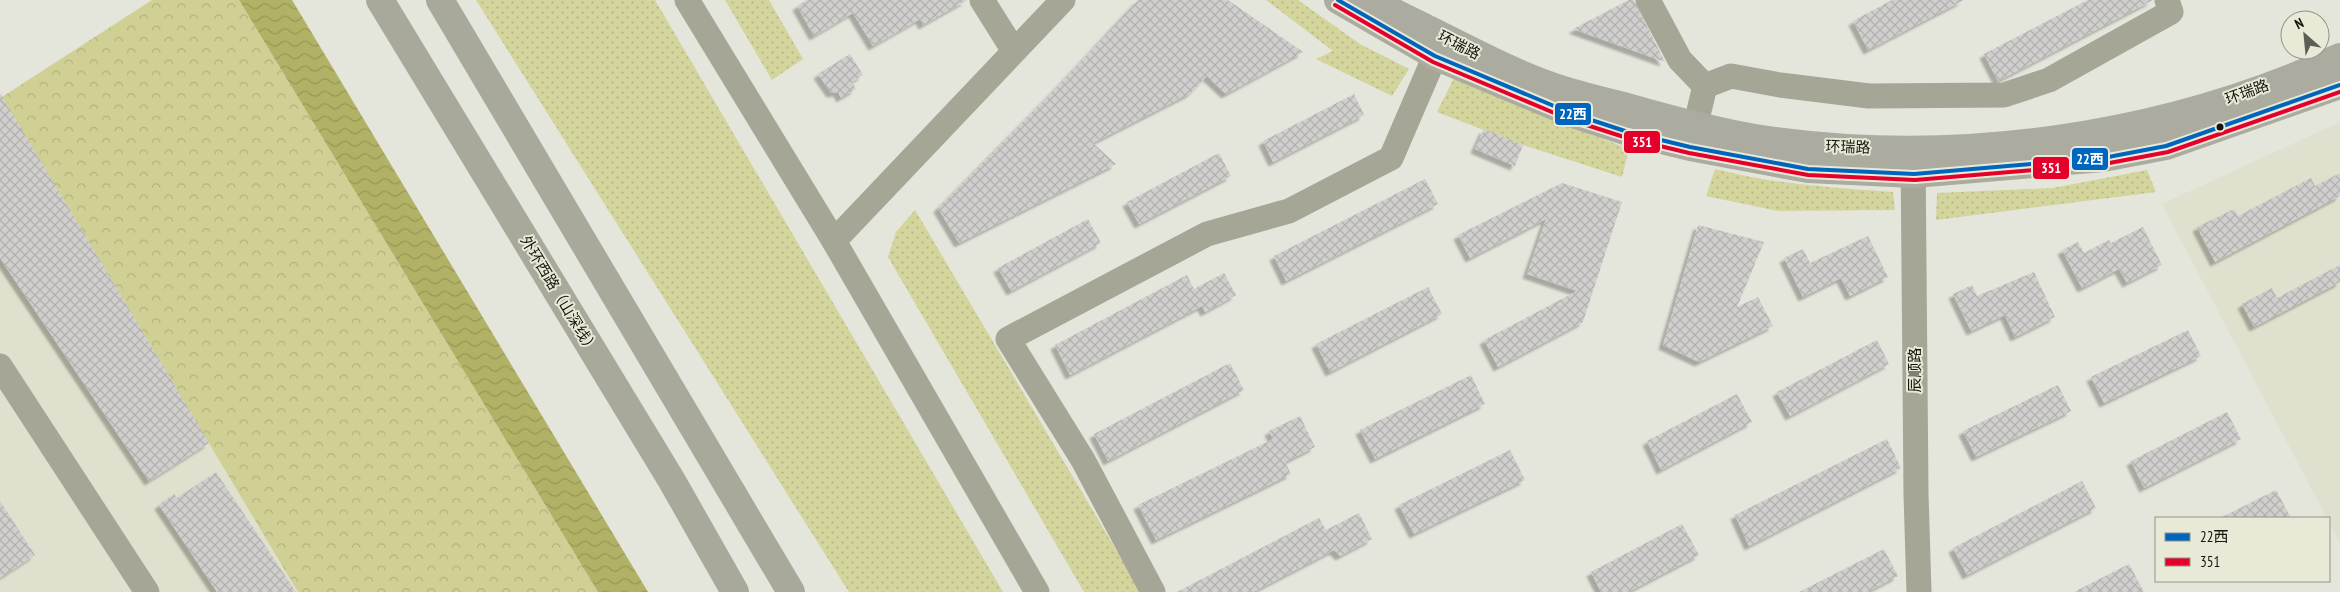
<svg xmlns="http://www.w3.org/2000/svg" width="2340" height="592" viewBox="0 0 2340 592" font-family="'PT Sans Narrow','Noto Sans SC',sans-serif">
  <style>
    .built { fill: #dfe0cd }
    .grass { fill: url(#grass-dots) }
    .forest { fill: url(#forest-crowns) }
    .water { fill: url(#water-waves) }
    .building { fill: url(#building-cross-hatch); filter: url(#shadow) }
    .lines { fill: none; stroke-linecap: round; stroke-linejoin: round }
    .minor { stroke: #a5a695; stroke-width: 25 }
    .major { stroke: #abac9f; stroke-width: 28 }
    .highway { stroke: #a8a99b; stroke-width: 28 }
    .bus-1-casing { stroke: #e8e9d7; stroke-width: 8 }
    .bus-2-casing { stroke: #e8e9d7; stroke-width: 8 }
    .bus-1 { stroke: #0065bd; stroke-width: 4 }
    .bus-2 { stroke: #e4002b; stroke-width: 4 }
    .bus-dot { fill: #15150e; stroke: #e8e9d7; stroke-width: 2 }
    .labels { text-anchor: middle; stroke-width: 4; stroke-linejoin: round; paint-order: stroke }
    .street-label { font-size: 15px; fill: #15150e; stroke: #e8e9d7 }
    .line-badge { stroke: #e8e9d7; stroke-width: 2 }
    .badge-label { font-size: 14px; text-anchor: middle; font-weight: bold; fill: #fff }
  </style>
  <defs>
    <pattern id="grass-dots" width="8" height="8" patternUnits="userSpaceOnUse" patternTransform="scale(1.25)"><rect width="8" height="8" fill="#d4d49d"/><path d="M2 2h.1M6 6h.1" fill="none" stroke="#b5b586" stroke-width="1.8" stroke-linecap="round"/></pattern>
    <pattern id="forest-crowns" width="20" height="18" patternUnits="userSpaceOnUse" patternTransform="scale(1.25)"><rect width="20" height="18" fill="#d0d094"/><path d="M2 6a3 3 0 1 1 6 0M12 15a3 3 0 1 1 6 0" fill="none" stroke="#b2b27e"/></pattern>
    <pattern id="water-waves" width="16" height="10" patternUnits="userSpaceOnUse" patternTransform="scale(1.25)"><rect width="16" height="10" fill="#b2b266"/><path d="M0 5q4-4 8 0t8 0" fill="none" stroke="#989857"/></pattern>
    <pattern id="building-cross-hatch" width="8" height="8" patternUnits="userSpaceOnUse" patternTransform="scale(1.25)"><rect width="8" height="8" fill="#d0cfcd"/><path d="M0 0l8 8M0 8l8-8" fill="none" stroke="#b2b1af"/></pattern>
    <filter id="shadow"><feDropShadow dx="-4.5" dy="4.5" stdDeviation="1" flood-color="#0004"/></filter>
  </defs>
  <rect width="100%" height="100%" fill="#e4e5db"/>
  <g class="built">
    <polygon points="0,93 302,592 0,592"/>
    <polygon points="2340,122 2340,543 2162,204"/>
  </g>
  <g class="grass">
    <polygon points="476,0 655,0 1003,592 849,592"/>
    <polygon points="725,0 769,0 803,59 772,80"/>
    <polygon points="1266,0 1298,0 1360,44 1409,69 1392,96 1316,59 1333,51"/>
    <polygon points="1454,78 1531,111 1629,149 1622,177 1523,145 1437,112"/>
    <path d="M1715,169C1774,184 1832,188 1893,192L1895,210L1778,211L1706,196Z"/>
    <polygon points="2147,170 2156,192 1936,220 1937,193 2053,188"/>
    <polygon points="915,210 1141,592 1084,592 888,257 896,232"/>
  </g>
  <polygon class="forest" points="152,0 239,0 598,592 298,592 2,97"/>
  <polygon class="water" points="239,0 292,0 648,592 598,592"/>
  <g class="building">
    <polygon points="807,0 967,0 923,25 920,19 873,46 853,13 814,36 797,6"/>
    <polygon points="1138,0 1228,0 1303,52 1226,94 1207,76 1191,93 1093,143 1116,164 959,243 938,208 1054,90"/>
    <polygon points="1629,0 1634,0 1665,62 1573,29"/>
    <polygon points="1892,0 1964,0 1868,50 1853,21"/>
    <polygon points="2088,0 2153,0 1998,81 1984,54"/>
    <polygon points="850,54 863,75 852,82 856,89 841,98 838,92 831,93 818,74"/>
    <polygon points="0,93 209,443 149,481 0,258"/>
    <polygon points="1354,94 1364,115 1273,162 1263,141"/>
    <polygon points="1484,129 1523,145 1515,166 1475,149"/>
    <polygon points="1219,153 1231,176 1139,224 1127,202"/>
    <polygon points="2340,173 2340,196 2215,262 2197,227 2234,209 2238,216 2311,178 2315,186"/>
    <polygon points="1425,179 1438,204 1286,281 1274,256"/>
    <polygon points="1562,183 1622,202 1583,322 1498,367 1484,340 1577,291 1527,274 1546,219 1470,258 1458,235"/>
    <polygon points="1088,219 1101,243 1011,291 998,268"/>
    <polygon points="1698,225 1764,242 1737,307 1758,297 1773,326 1699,362 1663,345"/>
    <polygon points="2143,227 2162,265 2127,283 2119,269 2082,288 2062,250 2078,242 2084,253 2109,240 2111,243"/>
    <polygon points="1868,236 1888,277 1850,296 1841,278 1803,297 1784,258 1803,249 1810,263"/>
    <polygon points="2340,265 2340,282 2254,327 2242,304 2272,288 2277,298"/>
    <polygon points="2034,272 2055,317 2015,337 2005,315 1971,331 1953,294 1972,285 1977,296"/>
    <polygon points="1224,273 1236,295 1205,312 1202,306 1070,375 1055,345 1187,275 1194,289"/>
    <polygon points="1428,287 1442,314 1330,372 1316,344"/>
    <polygon points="2188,330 2201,356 2104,403 2091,377"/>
    <polygon points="1877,340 1889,364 1790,416 1777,392"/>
    <polygon points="1230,363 1244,390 1108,461 1094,434"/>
    <polygon points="1471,375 1485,404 1375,459 1360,430"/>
    <polygon points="2058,385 2071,411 1976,457 1963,431"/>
    <polygon points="1737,394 1752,422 1661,470 1647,441"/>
    <polygon points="2227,412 2241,439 2144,488 2131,461"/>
    <polygon points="1300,416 1315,447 1285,462 1291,474 1156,540 1138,505 1273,439 1269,431"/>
    <polygon points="1887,439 1901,468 1749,546 1735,515"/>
    <polygon points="1510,450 1525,480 1414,534 1399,505"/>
    <polygon points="216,472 296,592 217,592 159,505 174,494 177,498"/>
    <polygon points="2082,481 2096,508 1967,575 1953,548"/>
    <polygon points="2276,490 2291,518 2220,518"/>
    <polygon points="0,501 35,555 0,578"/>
    <polygon points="1359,513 1372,539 1340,556 1334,550 1253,592 1177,592 1319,518 1326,530"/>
    <polygon points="1682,524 1699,555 1628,592 1601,592 1591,572"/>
    <polygon points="1884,549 1898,576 1867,592 1799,592"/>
    <polygon points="2129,564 2144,592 2074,592"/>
  </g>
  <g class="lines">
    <g class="minor">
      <polyline points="687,0 834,241 1037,592"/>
      <polyline points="982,0 1014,51"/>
      <polyline points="1648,0 1680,60 1705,86"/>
      <polyline points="1705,86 1731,76 1780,85 1869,96 2004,95 2049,80 2171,12 2167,0"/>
      <polyline points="1691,144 1705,86"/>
      <polyline points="1913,153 1916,494 1919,592"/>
      <polyline points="834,241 1063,0"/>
      <polyline points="0,366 147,592"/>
      <polyline points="1153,592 1083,460 1008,339 1207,234 1289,211 1391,158 1435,56"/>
    </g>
    <g class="major">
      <polyline points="1338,0 1435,56 1573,114 1628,132 1690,147 1808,169 1914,174 2103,158 2166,146 2340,85"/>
      <path d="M1371,0C1390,11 1410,20 1430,30C1470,50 1511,72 1554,87C1578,95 1603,101 1627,107C1669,119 1712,131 1755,138C1951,168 2160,139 2340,57"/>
    </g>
    <g class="highway">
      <polyline points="380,0 672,481 735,592"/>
      <polyline points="440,0 791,592"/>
    </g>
    <defs>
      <polyline id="bus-1" points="1338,0 1435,56 1573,114 1628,132 1690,147 1808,169 1914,174 2103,158 2166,146 2340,85"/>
      <polyline id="bus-2" points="1335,5 1433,62 1571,120 1627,138 1689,153 1808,175 1915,180 2104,164 2168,152 2340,92"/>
    </defs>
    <use href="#bus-1" class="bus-1-casing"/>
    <use href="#bus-2" class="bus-2-casing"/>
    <use href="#bus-1" class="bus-1"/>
    <use href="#bus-2" class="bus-2"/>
  </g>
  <circle class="bus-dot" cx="2220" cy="127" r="4.5"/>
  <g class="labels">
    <g class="street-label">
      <text transform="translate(1459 45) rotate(27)" y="5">环瑞路</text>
      <text transform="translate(2247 92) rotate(-20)" y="5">环瑞路</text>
      <text transform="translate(1848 147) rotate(2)" y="5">环瑞路</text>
      <text transform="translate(559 295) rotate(59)" y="5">外环西路（山深线）</text>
      <text transform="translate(1915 370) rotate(-90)" y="5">辰顺路</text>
    </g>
  </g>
  <g class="line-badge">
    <rect x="1554" y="102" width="38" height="24" rx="5" fill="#0065bd"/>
    <rect x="1623" y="130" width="38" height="24" rx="5" fill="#e4002b"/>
    <rect x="2071" y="147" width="38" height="24" rx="5" fill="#0065bd"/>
    <rect x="2032" y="156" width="38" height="24" rx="5" fill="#e4002b"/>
  </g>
  <g class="badge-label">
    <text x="1573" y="119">22西</text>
    <text x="1642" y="147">351</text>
    <text x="2090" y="164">22西</text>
    <text x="2051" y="173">351</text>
  </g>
  <rect x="2155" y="517" width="175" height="65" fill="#e8e9d7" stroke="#949487"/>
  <rect x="2165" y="533" width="25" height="8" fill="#0065bd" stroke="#949487"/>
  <text x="2200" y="542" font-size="15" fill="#15150e">22西</text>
  <rect x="2165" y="558" width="25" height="8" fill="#e4002b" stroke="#949487"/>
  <text x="2200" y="567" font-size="15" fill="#15150e">351</text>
  <g transform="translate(2305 35) rotate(333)"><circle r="24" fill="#e8e9d7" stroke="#949487"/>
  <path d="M0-4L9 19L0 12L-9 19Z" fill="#5d5e56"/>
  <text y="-8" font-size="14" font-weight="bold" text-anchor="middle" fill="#15150e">N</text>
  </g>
</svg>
